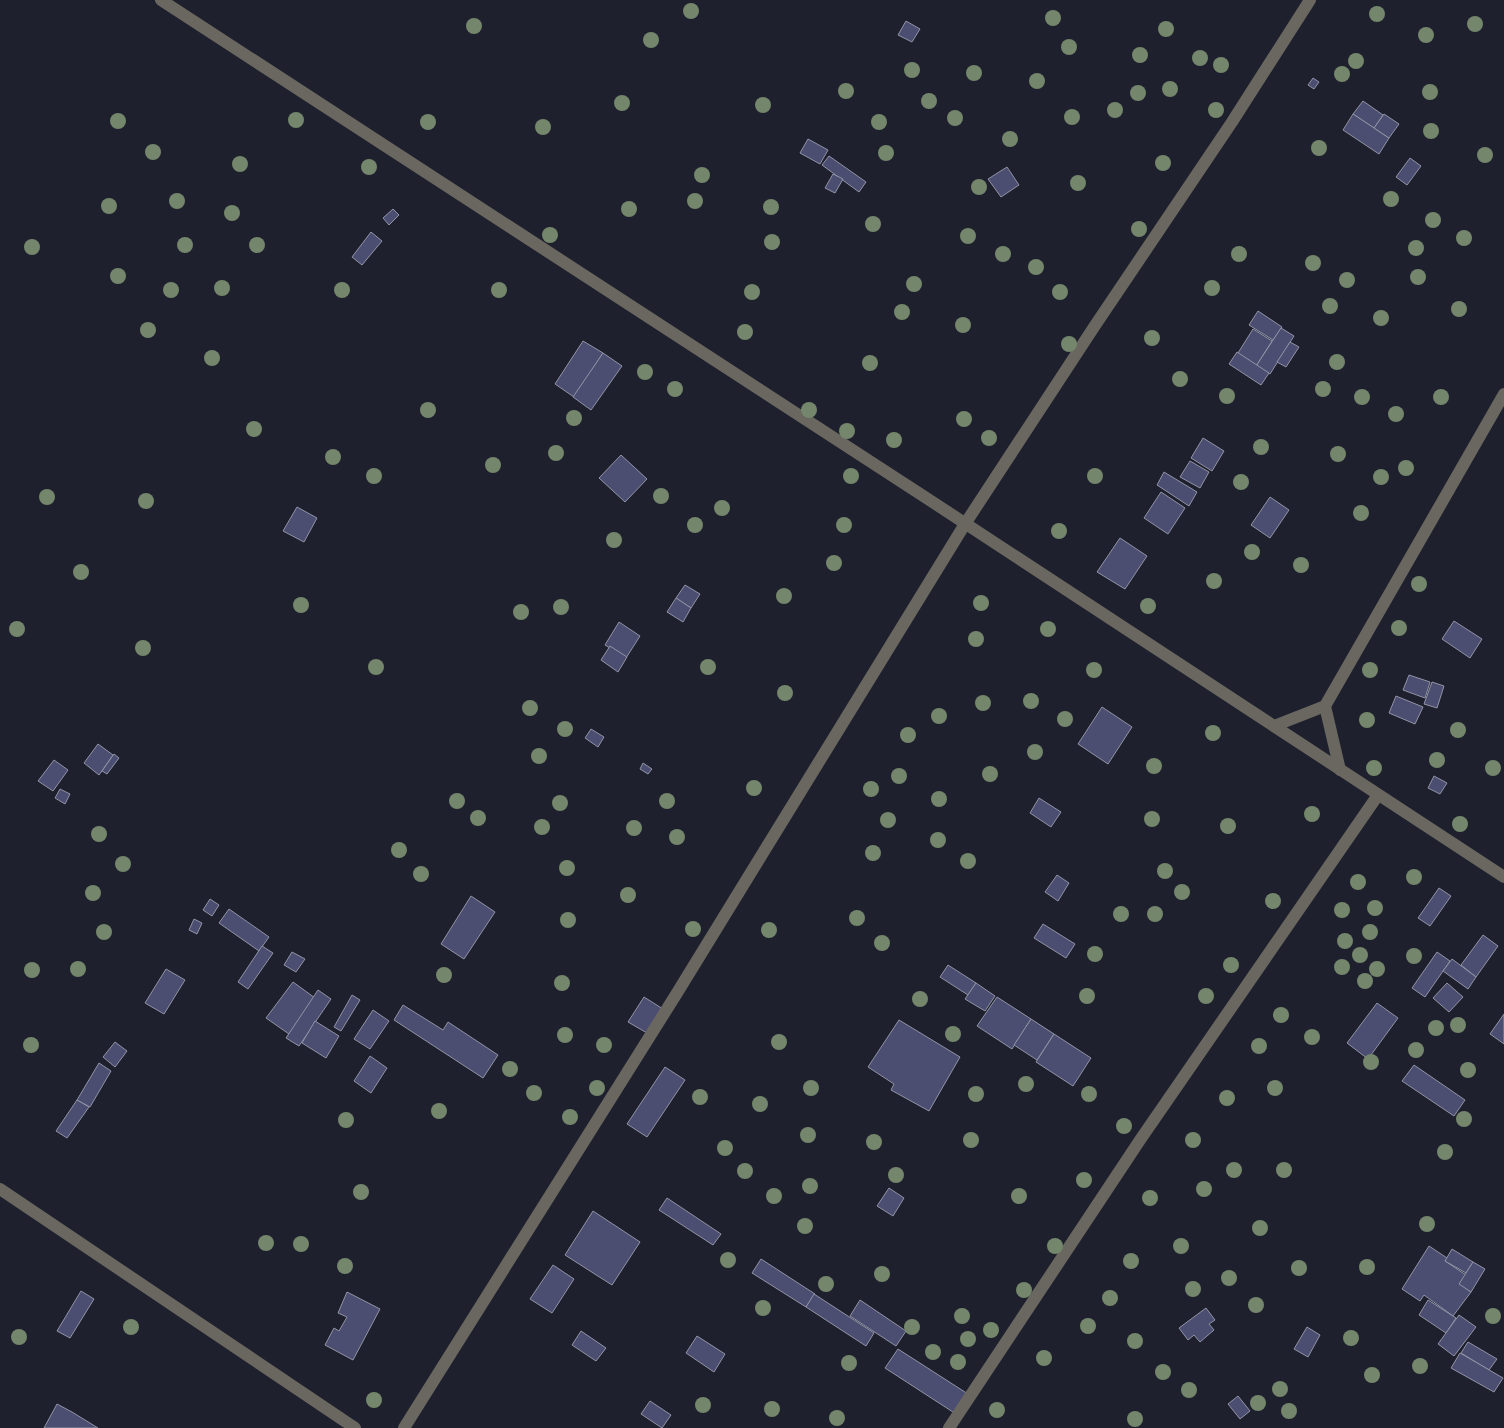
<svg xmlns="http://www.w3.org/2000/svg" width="1504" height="1428" viewBox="0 0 1504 1428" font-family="Lato,sans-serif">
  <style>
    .building { fill: #4b4e71; stroke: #9294a6 }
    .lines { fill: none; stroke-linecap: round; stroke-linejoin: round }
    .minor { stroke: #69675f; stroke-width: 12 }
    .tree { fill: #74866b }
  </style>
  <rect width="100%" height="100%" fill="#1e202d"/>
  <g class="building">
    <polygon points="906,21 920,29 912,42 898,35"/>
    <polygon points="1313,78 1319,82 1314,89 1308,85"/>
    <polygon points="1363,101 1383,115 1374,128 1353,114"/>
    <polygon points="1353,114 1389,138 1379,154 1343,130"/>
    <polygon points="1384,114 1399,124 1389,138 1374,128"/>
    <polygon points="808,139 828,150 820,164 800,153"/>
    <polygon points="829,156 866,182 859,192 822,165"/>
    <polygon points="1410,158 1421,166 1407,185 1396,177"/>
    <polygon points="1007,167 1019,185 1001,197 988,179"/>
    <polygon points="833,174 843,179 835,193 825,188"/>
    <polygon points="393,209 399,215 389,225 383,218"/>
    <polygon points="371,232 382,241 362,265 352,257"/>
    <polygon points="1258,311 1282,327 1273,340 1249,325"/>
    <polygon points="1281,328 1294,336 1270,374 1256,366"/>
    <polygon points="1253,329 1272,341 1256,366 1238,353"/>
    <polygon points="583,341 603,353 574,397 555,384"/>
    <polygon points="1290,342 1299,347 1286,367 1277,362"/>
    <polygon points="1237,352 1269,373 1261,385 1229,364"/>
    <polygon points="603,353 622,366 591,410 573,397"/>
    <polygon points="1203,438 1224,451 1212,471 1191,458"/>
    <polygon points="621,455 647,479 625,502 599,478"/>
    <polygon points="1190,461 1209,472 1200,488 1180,477"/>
    <polygon points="1164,472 1197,492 1189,506 1157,485"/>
    <polygon points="1161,492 1185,508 1168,534 1144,518"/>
    <polygon points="1270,497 1289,510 1270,538 1251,525"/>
    <polygon points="297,507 317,518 304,542 283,531"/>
    <polygon points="1120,538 1147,556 1125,589 1097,572"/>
    <polygon points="685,585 700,594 691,608 676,598"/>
    <polygon points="676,598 691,608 683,622 667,612"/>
    <polygon points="1454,621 1482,639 1470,658 1442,639"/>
    <polygon points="619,622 640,636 626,658 605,645"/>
    <polygon points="610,646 627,657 618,672 601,660"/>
    <polygon points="1409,675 1430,682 1425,698 1403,690"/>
    <polygon points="1432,682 1444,686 1437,708 1424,704"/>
    <polygon points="1396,696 1423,707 1415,724 1389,713"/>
    <polygon points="1102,707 1132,727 1108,764 1078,744"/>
    <polygon points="591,729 604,737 598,747 585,738"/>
    <polygon points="98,744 113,755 99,775 84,763"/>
    <polygon points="114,754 119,758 107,774 102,771"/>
    <polygon points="54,760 68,770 53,791 38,781"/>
    <polygon points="643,763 652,769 648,774 640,769"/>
    <polygon points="1434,776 1447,783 1440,794 1428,788"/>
    <polygon points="60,789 70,794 65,804 55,798"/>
    <polygon points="1039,798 1061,812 1051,827 1030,813"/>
    <polygon points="1057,875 1069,883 1058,901 1045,892"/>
    <polygon points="1439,888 1451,896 1430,926 1418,918"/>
    <polygon points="471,896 495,912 464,959 441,944"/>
    <polygon points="210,899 219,905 212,916 203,910"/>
    <polygon points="229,909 269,937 259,951 219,923"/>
    <polygon points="194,919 202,923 197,934 189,930"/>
    <polygon points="1043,924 1075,944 1066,958 1034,938"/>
    <polygon points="1483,935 1498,946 1476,977 1461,965"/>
    <polygon points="262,946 273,953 248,989 238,982"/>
    <polygon points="292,952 305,959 296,972 284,965"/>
    <polygon points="1437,952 1450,961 1425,997 1412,988"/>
    <polygon points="1452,959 1476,977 1468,989 1443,971"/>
    <polygon points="948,965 976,983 968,995 940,977"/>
    <polygon points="166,969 185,980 164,1014 145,1003"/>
    <polygon points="293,982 315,998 289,1034 266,1018"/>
    <polygon points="976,983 995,996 985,1011 965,999"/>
    <polygon points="1447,983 1463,997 1449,1012 1433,998"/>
    <polygon points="318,990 331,999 299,1046 286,1038"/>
    <polygon points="352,995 360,1000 341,1031 334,1027"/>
    <polygon points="644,997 663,1009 647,1033 628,1022"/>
    <polygon points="997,997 1031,1019 1012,1049 977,1026"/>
    <polygon points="1377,1003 1398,1018 1368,1059 1347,1043"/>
    <polygon points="403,1005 443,1030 448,1022 498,1055 483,1078 394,1020"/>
    <polygon points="373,1010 389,1021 370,1049 354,1039"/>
    <polygon points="1504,1014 1504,1044 1490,1034"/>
    <polygon points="1031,1019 1054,1034 1037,1060 1014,1045"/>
    <polygon points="899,1020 960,1057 929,1111 891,1090 894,1084 868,1067"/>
    <polygon points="315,1021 339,1036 326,1058 302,1043"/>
    <polygon points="1054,1034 1091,1058 1073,1086 1036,1062"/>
    <polygon points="115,1042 127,1051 115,1067 103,1057"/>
    <polygon points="370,1056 387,1068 371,1093 354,1081"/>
    <polygon points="99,1063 111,1071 90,1107 77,1100"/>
    <polygon points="1414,1065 1465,1100 1454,1116 1402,1081"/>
    <polygon points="665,1067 685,1080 647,1137 627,1124"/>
    <polygon points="77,1100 89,1107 67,1138 56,1131"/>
    <polygon points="889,1188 904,1198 893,1216 877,1206"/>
    <polygon points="667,1198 721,1234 713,1245 659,1210"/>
    <polygon points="593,1211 640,1242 612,1285 565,1255"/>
    <polygon points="1429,1246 1447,1258 1445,1261 1466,1275 1460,1284 1471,1292 1453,1316 1424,1295 1420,1301 1402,1289"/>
    <polygon points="1452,1249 1473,1262 1466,1273 1445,1261"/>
    <polygon points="761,1259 815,1294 806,1307 752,1273"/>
    <polygon points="1473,1262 1485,1269 1471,1292 1459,1284"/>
    <polygon points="553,1265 574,1279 552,1313 530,1299"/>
    <polygon points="81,1291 94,1299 70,1338 57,1331"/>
    <polygon points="347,1292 380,1309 353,1360 325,1345 334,1328 339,1331 347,1317 338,1313"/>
    <polygon points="814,1294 874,1333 866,1346 806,1307"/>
    <polygon points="860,1300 906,1331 896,1346 850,1316"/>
    <polygon points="1428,1300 1456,1318 1446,1333 1419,1315"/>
    <polygon points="1206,1308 1215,1320 1209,1324 1214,1330 1200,1342 1194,1335 1188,1340 1179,1328"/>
    <polygon points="1459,1315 1476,1327 1454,1356 1438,1344"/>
    <polygon points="1307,1327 1320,1335 1308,1357 1294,1349"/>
    <polygon points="581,1331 606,1348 596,1361 572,1345"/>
    <polygon points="697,1336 725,1354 714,1372 686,1353"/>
    <polygon points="1468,1342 1497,1359 1489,1370 1461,1353"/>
    <polygon points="898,1349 968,1394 956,1414 885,1368"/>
    <polygon points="1460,1353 1503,1378 1494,1392 1451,1368"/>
    <polygon points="1238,1396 1250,1411 1240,1419 1228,1404"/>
    <polygon points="650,1401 671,1415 662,1428 641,1414"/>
    <polygon points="57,1404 72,1412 98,1428 44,1428"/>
  </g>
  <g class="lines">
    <g class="minor">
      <polyline points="161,0 931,501 1504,877"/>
      <polyline points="1325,706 1340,770"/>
      <polyline points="1274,726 1325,706 1504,394"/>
      <polyline points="0,1189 355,1428"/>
      <polyline points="404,1428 677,993 965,524 1094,327 1232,122 1310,0"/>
      <polyline points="949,1428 1140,1140 1378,795"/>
    </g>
  </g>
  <g class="tree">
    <circle cx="691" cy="11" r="8"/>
    <circle cx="1377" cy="14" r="8"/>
    <circle cx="1053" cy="18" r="8"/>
    <circle cx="1475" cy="24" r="8"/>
    <circle cx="474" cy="26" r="8"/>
    <circle cx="1166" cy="29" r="8"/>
    <circle cx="1426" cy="35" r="8"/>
    <circle cx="651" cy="40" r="8"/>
    <circle cx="1069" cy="47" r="8"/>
    <circle cx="1140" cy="55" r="8"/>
    <circle cx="1200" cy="58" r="8"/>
    <circle cx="1356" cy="61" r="8"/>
    <circle cx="1221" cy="65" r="8"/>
    <circle cx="912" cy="70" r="8"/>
    <circle cx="974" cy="73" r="8"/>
    <circle cx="1342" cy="74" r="8"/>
    <circle cx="1037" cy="81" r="8"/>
    <circle cx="1170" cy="89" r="8"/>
    <circle cx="846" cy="91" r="8"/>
    <circle cx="1430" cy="92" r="8"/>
    <circle cx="1138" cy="93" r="8"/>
    <circle cx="929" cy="101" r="8"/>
    <circle cx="622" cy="103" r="8"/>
    <circle cx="763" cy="105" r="8"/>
    <circle cx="1115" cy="110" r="8"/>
    <circle cx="1216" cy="110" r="8"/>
    <circle cx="1072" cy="117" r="8"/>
    <circle cx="955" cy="118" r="8"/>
    <circle cx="296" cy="120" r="8"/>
    <circle cx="118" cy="121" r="8"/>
    <circle cx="428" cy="122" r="8"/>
    <circle cx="879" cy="122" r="8"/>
    <circle cx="543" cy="127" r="8"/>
    <circle cx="1431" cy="131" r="8"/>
    <circle cx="1010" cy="139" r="8"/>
    <circle cx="1319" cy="148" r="8"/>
    <circle cx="153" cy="152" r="8"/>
    <circle cx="886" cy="153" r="8"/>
    <circle cx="1485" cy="155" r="8"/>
    <circle cx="1163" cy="163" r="8"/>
    <circle cx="240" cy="164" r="8"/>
    <circle cx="369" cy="167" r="8"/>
    <circle cx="702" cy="175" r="8"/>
    <circle cx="1078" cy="183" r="8"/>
    <circle cx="979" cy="187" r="8"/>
    <circle cx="1391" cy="199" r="8"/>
    <circle cx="177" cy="201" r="8"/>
    <circle cx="695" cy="201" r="8"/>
    <circle cx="109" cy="206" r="8"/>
    <circle cx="771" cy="207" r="8"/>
    <circle cx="629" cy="209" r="8"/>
    <circle cx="232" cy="213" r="8"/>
    <circle cx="1433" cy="220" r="8"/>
    <circle cx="873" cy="224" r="8"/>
    <circle cx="1139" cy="229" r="8"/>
    <circle cx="550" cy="235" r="8"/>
    <circle cx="968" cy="236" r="8"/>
    <circle cx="1464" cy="238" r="8"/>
    <circle cx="772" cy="242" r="8"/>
    <circle cx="185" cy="245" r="8"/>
    <circle cx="257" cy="245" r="8"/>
    <circle cx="32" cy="247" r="8"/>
    <circle cx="1416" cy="248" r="8"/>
    <circle cx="1003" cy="254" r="8"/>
    <circle cx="1239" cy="254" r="8"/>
    <circle cx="1313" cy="263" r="8"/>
    <circle cx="1036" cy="267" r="8"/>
    <circle cx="118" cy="276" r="8"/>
    <circle cx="1418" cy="277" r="8"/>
    <circle cx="1347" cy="280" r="8"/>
    <circle cx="914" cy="284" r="8"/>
    <circle cx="222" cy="288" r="8"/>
    <circle cx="1212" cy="288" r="8"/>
    <circle cx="171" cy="290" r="8"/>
    <circle cx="342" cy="290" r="8"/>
    <circle cx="499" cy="290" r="8"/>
    <circle cx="752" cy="292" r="8"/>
    <circle cx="1060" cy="292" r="8"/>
    <circle cx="1330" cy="306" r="8"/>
    <circle cx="1459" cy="309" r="8"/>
    <circle cx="902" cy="312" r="8"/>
    <circle cx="1381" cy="318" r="8"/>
    <circle cx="963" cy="325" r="8"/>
    <circle cx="148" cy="330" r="8"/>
    <circle cx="745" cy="332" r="8"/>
    <circle cx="1152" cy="338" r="8"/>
    <circle cx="1069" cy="344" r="8"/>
    <circle cx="212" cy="358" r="8"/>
    <circle cx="1337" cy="362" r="8"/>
    <circle cx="870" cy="363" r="8"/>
    <circle cx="645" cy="372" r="8"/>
    <circle cx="1180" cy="379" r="8"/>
    <circle cx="675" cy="389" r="8"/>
    <circle cx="1323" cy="389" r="8"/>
    <circle cx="1227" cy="396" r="8"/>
    <circle cx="1362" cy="397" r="8"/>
    <circle cx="1441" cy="397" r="8"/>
    <circle cx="428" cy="410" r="8"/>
    <circle cx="809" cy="410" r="8"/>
    <circle cx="1396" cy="414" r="8"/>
    <circle cx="574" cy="418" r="8"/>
    <circle cx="964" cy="419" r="8"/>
    <circle cx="254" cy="429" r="8"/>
    <circle cx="847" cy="431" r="8"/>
    <circle cx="989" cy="438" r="8"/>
    <circle cx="894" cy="440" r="8"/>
    <circle cx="1261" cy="447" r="8"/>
    <circle cx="556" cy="453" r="8"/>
    <circle cx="1338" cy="454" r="8"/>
    <circle cx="333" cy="457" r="8"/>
    <circle cx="493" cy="465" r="8"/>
    <circle cx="1406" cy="468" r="8"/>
    <circle cx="374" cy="476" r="8"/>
    <circle cx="851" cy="476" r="8"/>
    <circle cx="1095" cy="476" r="8"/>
    <circle cx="1381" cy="477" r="8"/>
    <circle cx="1241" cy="482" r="8"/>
    <circle cx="661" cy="496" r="8"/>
    <circle cx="47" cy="497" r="8"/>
    <circle cx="146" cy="501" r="8"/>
    <circle cx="722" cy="508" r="8"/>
    <circle cx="1361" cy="513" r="8"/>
    <circle cx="695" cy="525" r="8"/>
    <circle cx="844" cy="525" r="8"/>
    <circle cx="1059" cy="531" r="8"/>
    <circle cx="614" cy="540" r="8"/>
    <circle cx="1252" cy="552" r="8"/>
    <circle cx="834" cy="563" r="8"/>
    <circle cx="1301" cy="565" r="8"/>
    <circle cx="81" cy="572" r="8"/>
    <circle cx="1214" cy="581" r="8"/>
    <circle cx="1419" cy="584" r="8"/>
    <circle cx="784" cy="596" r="8"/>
    <circle cx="981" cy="603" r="8"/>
    <circle cx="301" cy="605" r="8"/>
    <circle cx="1148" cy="606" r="8"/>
    <circle cx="561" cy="607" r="8"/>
    <circle cx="521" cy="612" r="8"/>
    <circle cx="1399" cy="628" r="8"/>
    <circle cx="17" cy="629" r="8"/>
    <circle cx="1048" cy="629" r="8"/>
    <circle cx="976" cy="639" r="8"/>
    <circle cx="143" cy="648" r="8"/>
    <circle cx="376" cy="667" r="8"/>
    <circle cx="708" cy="667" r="8"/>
    <circle cx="1094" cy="670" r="8"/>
    <circle cx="1370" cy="670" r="8"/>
    <circle cx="785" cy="693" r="8"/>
    <circle cx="1031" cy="701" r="8"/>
    <circle cx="983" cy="703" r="8"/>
    <circle cx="530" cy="708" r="8"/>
    <circle cx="939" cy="716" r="8"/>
    <circle cx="1065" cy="719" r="8"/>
    <circle cx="1367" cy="720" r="8"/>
    <circle cx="565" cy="729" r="8"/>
    <circle cx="1458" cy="730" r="8"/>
    <circle cx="1213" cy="733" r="8"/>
    <circle cx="908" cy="735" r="8"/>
    <circle cx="1035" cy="752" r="8"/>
    <circle cx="539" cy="756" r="8"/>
    <circle cx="1437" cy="760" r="8"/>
    <circle cx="1154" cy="766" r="8"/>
    <circle cx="1374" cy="768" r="8"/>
    <circle cx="1493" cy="768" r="8"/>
    <circle cx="990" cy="774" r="8"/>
    <circle cx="899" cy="776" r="8"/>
    <circle cx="754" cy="788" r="8"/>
    <circle cx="871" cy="789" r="8"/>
    <circle cx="939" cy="799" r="8"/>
    <circle cx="457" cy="801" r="8"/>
    <circle cx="667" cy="801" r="8"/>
    <circle cx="560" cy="803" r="8"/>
    <circle cx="1312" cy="814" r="8"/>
    <circle cx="478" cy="818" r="8"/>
    <circle cx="1152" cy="819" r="8"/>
    <circle cx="888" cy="820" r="8"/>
    <circle cx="1460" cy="824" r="8"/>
    <circle cx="1228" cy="826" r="8"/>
    <circle cx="542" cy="827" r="8"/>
    <circle cx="634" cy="828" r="8"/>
    <circle cx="99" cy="834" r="8"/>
    <circle cx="677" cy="837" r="8"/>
    <circle cx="938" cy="840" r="8"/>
    <circle cx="399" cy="850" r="8"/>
    <circle cx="873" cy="853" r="8"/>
    <circle cx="968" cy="861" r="8"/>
    <circle cx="123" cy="864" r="8"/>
    <circle cx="567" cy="868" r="8"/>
    <circle cx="1165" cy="871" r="8"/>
    <circle cx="421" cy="874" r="8"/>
    <circle cx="1414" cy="877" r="8"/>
    <circle cx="1358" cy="882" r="8"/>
    <circle cx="1182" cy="892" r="8"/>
    <circle cx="93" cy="893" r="8"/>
    <circle cx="628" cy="895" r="8"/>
    <circle cx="1273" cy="901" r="8"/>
    <circle cx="1375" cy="908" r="8"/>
    <circle cx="1342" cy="910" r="8"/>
    <circle cx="1121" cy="914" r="8"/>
    <circle cx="1155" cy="914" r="8"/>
    <circle cx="857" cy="918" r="8"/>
    <circle cx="568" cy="920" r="8"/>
    <circle cx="693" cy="929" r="8"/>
    <circle cx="769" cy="930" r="8"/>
    <circle cx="104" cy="932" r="8"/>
    <circle cx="1370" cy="932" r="8"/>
    <circle cx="1345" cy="941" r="8"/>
    <circle cx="882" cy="943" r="8"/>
    <circle cx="1095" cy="954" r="8"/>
    <circle cx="1360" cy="955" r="8"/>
    <circle cx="1414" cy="956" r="8"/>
    <circle cx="1231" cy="965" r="8"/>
    <circle cx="1342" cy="967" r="8"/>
    <circle cx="78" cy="969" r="8"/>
    <circle cx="1377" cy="969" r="8"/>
    <circle cx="32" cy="970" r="8"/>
    <circle cx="444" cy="975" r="8"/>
    <circle cx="1365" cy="981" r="8"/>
    <circle cx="562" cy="983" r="8"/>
    <circle cx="1087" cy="996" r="8"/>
    <circle cx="1206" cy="996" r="8"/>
    <circle cx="920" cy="999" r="8"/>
    <circle cx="1281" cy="1015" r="8"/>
    <circle cx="1458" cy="1025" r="8"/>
    <circle cx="1436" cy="1028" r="8"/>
    <circle cx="953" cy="1034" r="8"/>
    <circle cx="565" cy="1035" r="8"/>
    <circle cx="1312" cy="1037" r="8"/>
    <circle cx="779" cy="1042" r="8"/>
    <circle cx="31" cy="1045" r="8"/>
    <circle cx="604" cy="1045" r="8"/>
    <circle cx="1259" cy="1046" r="8"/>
    <circle cx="1416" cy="1050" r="8"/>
    <circle cx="1371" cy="1062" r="8"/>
    <circle cx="510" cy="1069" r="8"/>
    <circle cx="1468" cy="1070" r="8"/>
    <circle cx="1026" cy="1084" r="8"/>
    <circle cx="597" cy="1088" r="8"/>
    <circle cx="811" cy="1088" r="8"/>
    <circle cx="1275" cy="1088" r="8"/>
    <circle cx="534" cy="1093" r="8"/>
    <circle cx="976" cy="1094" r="8"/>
    <circle cx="1089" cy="1094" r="8"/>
    <circle cx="700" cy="1097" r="8"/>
    <circle cx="1227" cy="1098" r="8"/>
    <circle cx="760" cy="1104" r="8"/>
    <circle cx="439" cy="1111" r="8"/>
    <circle cx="570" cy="1117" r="8"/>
    <circle cx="1464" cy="1119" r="8"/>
    <circle cx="346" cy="1120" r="8"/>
    <circle cx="1124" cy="1126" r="8"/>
    <circle cx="808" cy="1135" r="8"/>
    <circle cx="971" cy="1140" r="8"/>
    <circle cx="1193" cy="1140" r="8"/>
    <circle cx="874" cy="1142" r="8"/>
    <circle cx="725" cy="1148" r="8"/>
    <circle cx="1445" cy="1152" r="8"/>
    <circle cx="1234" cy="1170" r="8"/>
    <circle cx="1284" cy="1170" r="8"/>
    <circle cx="745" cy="1171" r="8"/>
    <circle cx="896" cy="1175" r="8"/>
    <circle cx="1084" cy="1180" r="8"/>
    <circle cx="810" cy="1186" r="8"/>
    <circle cx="1204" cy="1189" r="8"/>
    <circle cx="361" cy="1192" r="8"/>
    <circle cx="774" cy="1196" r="8"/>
    <circle cx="1019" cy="1196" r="8"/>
    <circle cx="1150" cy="1198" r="8"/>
    <circle cx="1427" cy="1224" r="8"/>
    <circle cx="805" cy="1226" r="8"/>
    <circle cx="1260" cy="1228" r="8"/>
    <circle cx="266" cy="1243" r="8"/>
    <circle cx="301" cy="1244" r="8"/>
    <circle cx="1055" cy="1246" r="8"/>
    <circle cx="1181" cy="1246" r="8"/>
    <circle cx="728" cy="1260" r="8"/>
    <circle cx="1131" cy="1261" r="8"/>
    <circle cx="345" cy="1266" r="8"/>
    <circle cx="1367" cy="1267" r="8"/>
    <circle cx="1299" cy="1268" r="8"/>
    <circle cx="882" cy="1274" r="8"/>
    <circle cx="1229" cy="1278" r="8"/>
    <circle cx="826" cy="1284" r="8"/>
    <circle cx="1193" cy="1289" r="8"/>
    <circle cx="1024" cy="1290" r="8"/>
    <circle cx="1110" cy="1298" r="8"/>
    <circle cx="1256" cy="1305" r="8"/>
    <circle cx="763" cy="1308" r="8"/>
    <circle cx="962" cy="1316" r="8"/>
    <circle cx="1493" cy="1316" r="8"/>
    <circle cx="1088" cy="1326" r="8"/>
    <circle cx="131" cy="1327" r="8"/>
    <circle cx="912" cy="1327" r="8"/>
    <circle cx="991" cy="1330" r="8"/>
    <circle cx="19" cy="1337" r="8"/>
    <circle cx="1351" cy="1338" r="8"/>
    <circle cx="968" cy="1339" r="8"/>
    <circle cx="1135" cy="1341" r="8"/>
    <circle cx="933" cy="1352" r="8"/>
    <circle cx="1044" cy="1358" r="8"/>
    <circle cx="958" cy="1362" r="8"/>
    <circle cx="849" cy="1363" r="8"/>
    <circle cx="1420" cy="1366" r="8"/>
    <circle cx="1163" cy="1372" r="8"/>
    <circle cx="1372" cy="1375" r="8"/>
    <circle cx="1280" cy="1389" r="8"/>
    <circle cx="1189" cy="1390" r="8"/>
    <circle cx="374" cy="1400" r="8"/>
    <circle cx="1258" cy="1403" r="8"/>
    <circle cx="703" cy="1405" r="8"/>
    <circle cx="772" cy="1409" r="8"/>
    <circle cx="997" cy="1410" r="8"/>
    <circle cx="1289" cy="1411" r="8"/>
    <circle cx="837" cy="1418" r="8"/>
    <circle cx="1135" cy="1419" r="8"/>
  </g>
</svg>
